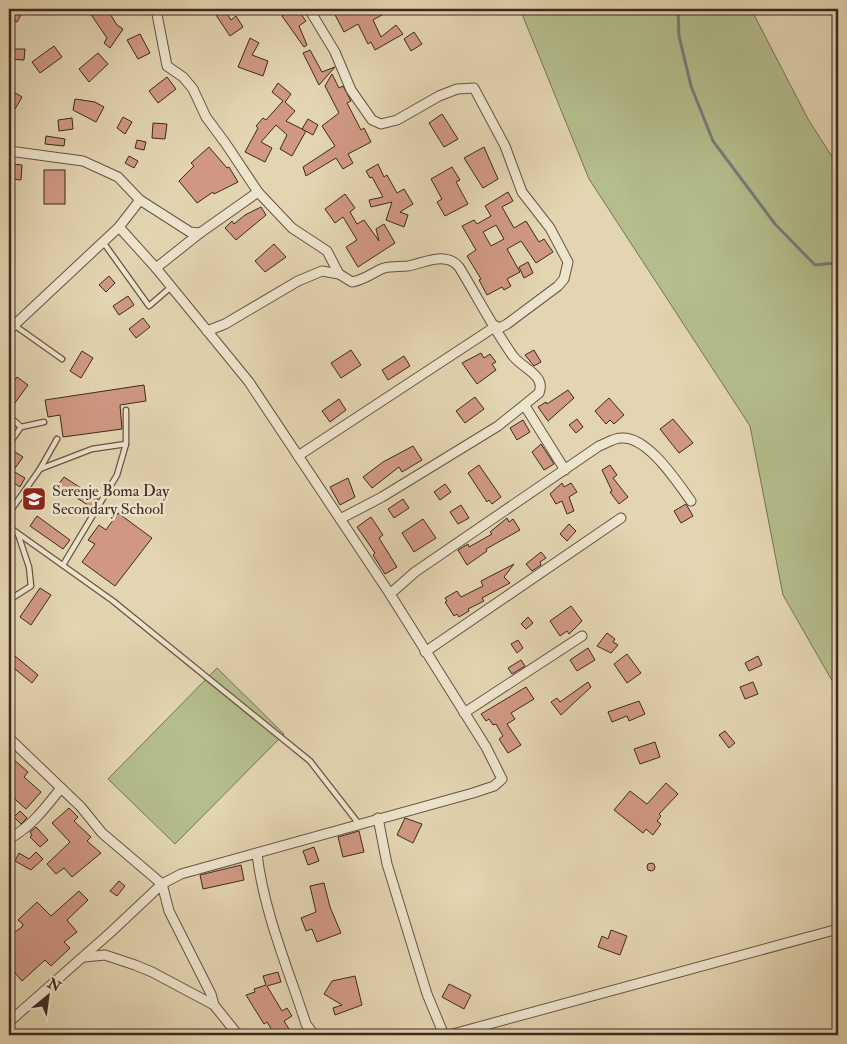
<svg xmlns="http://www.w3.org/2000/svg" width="847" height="1044" viewBox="0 0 847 1044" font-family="'IM FELL Double Pica',serif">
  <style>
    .green { fill: #b4bd8b; stroke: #787256 }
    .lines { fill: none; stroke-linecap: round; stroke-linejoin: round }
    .stream { stroke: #757d7c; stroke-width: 3 }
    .building { fill: #d09883; stroke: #3d2821; fill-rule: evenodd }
    .lane-casing { stroke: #665345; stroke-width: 7 }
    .street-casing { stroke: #665345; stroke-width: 11 }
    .lane { stroke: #ede4cc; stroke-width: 4.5 }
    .street { stroke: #ede4cc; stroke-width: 9 }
    .labels { text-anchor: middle; stroke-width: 5; stroke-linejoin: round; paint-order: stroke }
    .poi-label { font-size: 16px; fill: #3d2821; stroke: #ede4cc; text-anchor: start }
  </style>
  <rect width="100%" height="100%" fill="#e3d5b1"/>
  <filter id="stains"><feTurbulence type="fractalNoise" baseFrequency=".004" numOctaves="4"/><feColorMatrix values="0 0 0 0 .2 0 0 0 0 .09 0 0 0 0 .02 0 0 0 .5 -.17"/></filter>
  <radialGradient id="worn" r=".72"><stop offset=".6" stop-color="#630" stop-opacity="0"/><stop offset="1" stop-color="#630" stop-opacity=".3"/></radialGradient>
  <g class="green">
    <polygon points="520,9 751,9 808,119 838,166 838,691 783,595 750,426 589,179"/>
    <polygon points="217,668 284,734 175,844 108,779"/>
  </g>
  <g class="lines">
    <polyline class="stream" points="678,9 679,36 691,86 713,141 775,224 815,265 835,263 838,319"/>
  </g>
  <g class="building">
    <polygon points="9,9 24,9 17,22 9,17"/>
    <polygon points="96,9 107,9 117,25 123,29 110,48 104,43 107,38 90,13"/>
    <polygon points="212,9 224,9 231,20 236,16 243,27 230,36"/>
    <polygon points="292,9 297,9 306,21 299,26 307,45 304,47 282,16"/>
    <polygon points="332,9 392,9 373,20 381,37 396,25 403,34 375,50 371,42 368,44 358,24 344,32"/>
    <polygon points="414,32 422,44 411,51 404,39"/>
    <polygon points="140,34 150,53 138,59 127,40"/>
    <polygon points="250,38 259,43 252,55 268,61 263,76 238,67"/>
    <polygon points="54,46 62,57 40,73 32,62"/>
    <polygon points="9,49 25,49 24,60 9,59"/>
    <polygon points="310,50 322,72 335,67 319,85 303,53"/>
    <polygon points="98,53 108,64 89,82 79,69"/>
    <polygon points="332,74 339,88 343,86 351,101 347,103 361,130 364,128 371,142 348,154 353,163 343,169 336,158 306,176 303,167 335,146 322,126 339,113 325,86"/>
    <polygon points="167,77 176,89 158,103 149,91"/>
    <polygon points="278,83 291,94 285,102 295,111 286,121 306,131 292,156 280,149 287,135 276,125 261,142 272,148 265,162 245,152 258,128 256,126 263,118 266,120 283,101 272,92"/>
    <polygon points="9,89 22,97 15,109 9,106"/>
    <polygon points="75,99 95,102 104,107 96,122 73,110"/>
    <polygon points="442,114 458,139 444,147 429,123"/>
    <polygon points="123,117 132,122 125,134 117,128"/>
    <polygon points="72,118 73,129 59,131 58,120"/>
    <polygon points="308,119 318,125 313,135 302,129"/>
    <polygon points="153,123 167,124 165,139 152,138"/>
    <polygon points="46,136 65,139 64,146 45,144"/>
    <polygon points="137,140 146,142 144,150 135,148"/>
    <polygon points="209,147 227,168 229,167 238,182 214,194 213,192 197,203 179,181 194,166 191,163"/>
    <polygon points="484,147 498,179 483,188 464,158"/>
    <polygon points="129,156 138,161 134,168 125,163"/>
    <polygon points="13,164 22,165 21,180 11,179"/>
    <polygon points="378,164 384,177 387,175 397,193 404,189 413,204 400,212 408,215 404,227 386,220 392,202 371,207 369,200 383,197 372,177 370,178 366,171"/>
    <polygon points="452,167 460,180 456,182 468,204 445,216 437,202 442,199 431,179"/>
    <rect x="44" y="170" width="21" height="34"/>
    <path d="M508,192L513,201L502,207L514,228L526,221L539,242L544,239L553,252L536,263L521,241L507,249L520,272L507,279L511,286L504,290L502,287L487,295L479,280L481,279L467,256L476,250L462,226L474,220L477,224L491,216L485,206ZM496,225L504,239L491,246L483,232Z"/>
    <polygon points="345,194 355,208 350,212 357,224 364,220 379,241 376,229 384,224 395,243 358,267 346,247 357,240 343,217 335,223 325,209"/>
    <polygon points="261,207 266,215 236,240 225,228 232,221 234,224 245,215"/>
    <polygon points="274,244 286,257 265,272 255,261"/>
    <polygon points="528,262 533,273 524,278 519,267"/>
    <polygon points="109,276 115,283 106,292 99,285"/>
    <polygon points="128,296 134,305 119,315 113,306"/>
    <polygon points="143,318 150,327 136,338 129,329"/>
    <polygon points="351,350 361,365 341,378 331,363"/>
    <polygon points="534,350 541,362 534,366 525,355"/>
    <polygon points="82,351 93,358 81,378 70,371"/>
    <polygon points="481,353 484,358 490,354 496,362 492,364 496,370 477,384 462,363"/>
    <polygon points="404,356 410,366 388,380 382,370"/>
    <polygon points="17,377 28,385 9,411 9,389"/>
    <polygon points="144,385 146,401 120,405 122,429 63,437 60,415 48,417 45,400"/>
    <polygon points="568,390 574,398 548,421 538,407 546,402 547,404"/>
    <polygon points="475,397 484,409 465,423 456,411"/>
    <polygon points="609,398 624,415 614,424 610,420 606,424 595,411"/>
    <polygon points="339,399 346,410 330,422 322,411"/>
    <polygon points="577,419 583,427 576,433 569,425"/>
    <polygon points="673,419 693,443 679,453 660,429"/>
    <polygon points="523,420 530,432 517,440 510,428"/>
    <polygon points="541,444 554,464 544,470 532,452"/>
    <polygon points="413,446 422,460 402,472 399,467 372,488 363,477 383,462"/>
    <polygon points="12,450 23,457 13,471 25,478 20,487 9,480 9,456"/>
    <polygon points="479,465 501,497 492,504 489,500 487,502 468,473"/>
    <polygon points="610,465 617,475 613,478 628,497 619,504 610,492 612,491 602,470"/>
    <polygon points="64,477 98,499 92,508 58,485"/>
    <polygon points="348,478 355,497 340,505 330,487"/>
    <polygon points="562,483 564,487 571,483 577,492 569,497 574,511 567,514 562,501 556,504 550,494"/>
    <polygon points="445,484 451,492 440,500 434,492"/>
    <polygon points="403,499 409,508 394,518 388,509"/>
    <polygon points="686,504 693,516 681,523 674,511"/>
    <polygon points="461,505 469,518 458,524 450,512"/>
    <polygon points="118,513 152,538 115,586 82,562 95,544 88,540 99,525 106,530"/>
    <polygon points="37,516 70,540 63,549 30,526"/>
    <polygon points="371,517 383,535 379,538 397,567 385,574 373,555 375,553 357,527"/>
    <polygon points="507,518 509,522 513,519 520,530 486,549 487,551 467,565 458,550 468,544 469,547 492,534 490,532"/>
    <polygon points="423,519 436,538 414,552 402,533"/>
    <polygon points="569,524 576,531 567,541 560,534"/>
    <polygon points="541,552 546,558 540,562 541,565 532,571 526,564"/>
    <polygon points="514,564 504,577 510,583 482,598 484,601 468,609 469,611 459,617 457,614 454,616 445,602 447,601 445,598 457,591 461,597 483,586 481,581"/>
    <polygon points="40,588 51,595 31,625 20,617"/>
    <polygon points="571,606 582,621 569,634 567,631 560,636 550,621"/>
    <polygon points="528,617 533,623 526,629 521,624"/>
    <polygon points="607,633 615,639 613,642 618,645 611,653 597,646"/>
    <polygon points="518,640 523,648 517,653 511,644"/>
    <polygon points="588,648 595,660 577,671 570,660"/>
    <polygon points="9,651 38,675 32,683 9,664"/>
    <polygon points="627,654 641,673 627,683 614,664"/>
    <polygon points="758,656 762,665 749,671 745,663"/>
    <polygon points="521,660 525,666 512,674 508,668"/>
    <polygon points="588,682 591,687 561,715 551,702 557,698 560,702"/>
    <polygon points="753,682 758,694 745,699 740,687"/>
    <polygon points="526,687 534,699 511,713 515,719 507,724 521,745 508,753 499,739 503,736 496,724 493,725 489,719 486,721 481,714"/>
    <polygon points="639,701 645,714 629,721 627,716 612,722 608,712"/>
    <polygon points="725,731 735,743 729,748 719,735"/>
    <polygon points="655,742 660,757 640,764 634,749"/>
    <polygon points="13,759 28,772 24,777 41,792 26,809 9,794 9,764"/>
    <polygon points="666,783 678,794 659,814 661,816 657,821 661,824 653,835 646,829 643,833 614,810 630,791 647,804"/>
    <polygon points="69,808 78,817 74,821 91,837 87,841 101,853 72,877 64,868 56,874 47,864 70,842 52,823"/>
    <polygon points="20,811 27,818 21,824 14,817"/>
    <polygon points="405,818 422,824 413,843 397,835"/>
    <polygon points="36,827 48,840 40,847 30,837 32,835 30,832"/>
    <polygon points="359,831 364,852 343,857 338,837"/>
    <polygon points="314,847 319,861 308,865 303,851"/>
    <polygon points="36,852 43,859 31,870 15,861 19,853 29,859"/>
    <circle cx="651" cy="867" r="4"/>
    <polygon points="241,865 244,880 203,889 200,875"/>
    <polygon points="119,881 125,886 117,896 110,891"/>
    <polygon points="324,883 330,907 341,933 317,942 312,929 306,931 301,918 316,912 310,886"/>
    <polygon points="79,891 88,900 67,920 77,932 64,942 70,948 51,966 45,960 22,981 9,966 9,936 22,927 23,924 18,920 37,902 51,916"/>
    <polygon points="611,930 627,936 620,955 598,947 602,936 608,939"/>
    <polygon points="278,972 281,982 267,986 282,1011 287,1008 292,1016 284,1021 289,1029 275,1035 267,1022 264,1024 246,995 255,992 254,989 266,985 263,976"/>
    <polygon points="355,976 362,1005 335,1015 333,1008 342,1005 324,994 332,981"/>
    <polygon points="449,984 471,995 464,1009 442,997"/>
  </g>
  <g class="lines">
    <defs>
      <g id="lane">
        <polyline points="103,242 149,306 171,287"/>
        <polyline points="14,325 62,359"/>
        <polyline points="9,416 21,427"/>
        <polyline points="9,444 21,427 44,422"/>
        <polyline points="40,469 92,449 126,444"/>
        <polyline points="9,513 40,469 57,439"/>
        <polyline points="9,527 113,601 310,761 359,824"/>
        <polyline points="63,565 117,475 126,444 126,410"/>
        <polyline points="9,600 31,586 29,567 18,534"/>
      </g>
      <g id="street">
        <polyline points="156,9 167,66 183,77 193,89 206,117 226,144 258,192 292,228 327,251 339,274"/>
        <polyline points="309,9 335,52 351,90 372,120 381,124 397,120 439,96 457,89 474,88 505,146 522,192 550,228 568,262 564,279 558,286 507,324 496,330"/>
        <polyline points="9,151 83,161 118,177 140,200 190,232 200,233 258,192"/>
        <polyline points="156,268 200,233"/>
        <polyline points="9,330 119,227 140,200"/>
        <path d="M207,331L225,324L298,281L322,271L339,274L352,282C367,279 373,272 384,268C392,266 400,267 408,266C424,263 446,251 459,267C477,296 493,328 513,356C523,369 546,375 539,393L498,426L382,497L340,519"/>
        <polyline points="525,406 565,470"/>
        <polyline points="298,456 496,326"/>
        <path d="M390,594L415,572L599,446C605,444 614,438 621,438C648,436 677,482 691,501"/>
        <polyline points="425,652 621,518"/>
        <polyline points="464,713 582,636"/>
        <polyline points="9,738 81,807 102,833 162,884 169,911 211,994 214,1005 238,1035"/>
        <polyline points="378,818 387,864 427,994 444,1035"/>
        <path d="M9,839C32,826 45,808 61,788"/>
        <path d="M257,854C264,913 288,968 306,1024L314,1035"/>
        <polyline points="84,957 105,955 135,965 152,972 214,1005"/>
        <polyline points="9,1022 111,932 162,884 181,874 473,793 494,786 502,779 486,747 390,594 249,382 156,268 119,227"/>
        <polyline points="449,1035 838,929"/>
      </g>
    </defs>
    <use href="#lane" class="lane-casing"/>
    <use href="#street" class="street-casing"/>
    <use href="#lane" class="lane"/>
    <use href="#street" class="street"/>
  </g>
  <defs>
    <symbol id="school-square" viewBox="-11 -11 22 22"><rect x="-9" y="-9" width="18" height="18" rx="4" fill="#8f2418" stroke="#ede4cc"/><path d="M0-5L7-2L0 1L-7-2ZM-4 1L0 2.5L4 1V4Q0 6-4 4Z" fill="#fff"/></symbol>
  </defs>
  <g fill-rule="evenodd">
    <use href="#school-square" x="20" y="485" width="28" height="28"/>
  </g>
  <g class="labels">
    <g class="poi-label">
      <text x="52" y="496">Serenje Boma Day<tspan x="52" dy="18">Secondary School</tspan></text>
    </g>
  </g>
  <rect width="847" height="1044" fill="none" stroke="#e3d5b1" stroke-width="30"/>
  <rect x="10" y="10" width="827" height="1024" fill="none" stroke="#3d2821" stroke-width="2.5"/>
  <rect x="15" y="15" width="817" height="1014" fill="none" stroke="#3d2821"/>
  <g transform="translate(48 996) rotate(29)" stroke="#ede4cc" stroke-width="4" paint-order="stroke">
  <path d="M0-4L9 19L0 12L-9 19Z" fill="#3d2821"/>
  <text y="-8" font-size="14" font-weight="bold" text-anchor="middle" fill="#3d2821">N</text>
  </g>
  <rect width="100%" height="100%" filter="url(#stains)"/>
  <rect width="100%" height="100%" fill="url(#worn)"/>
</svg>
